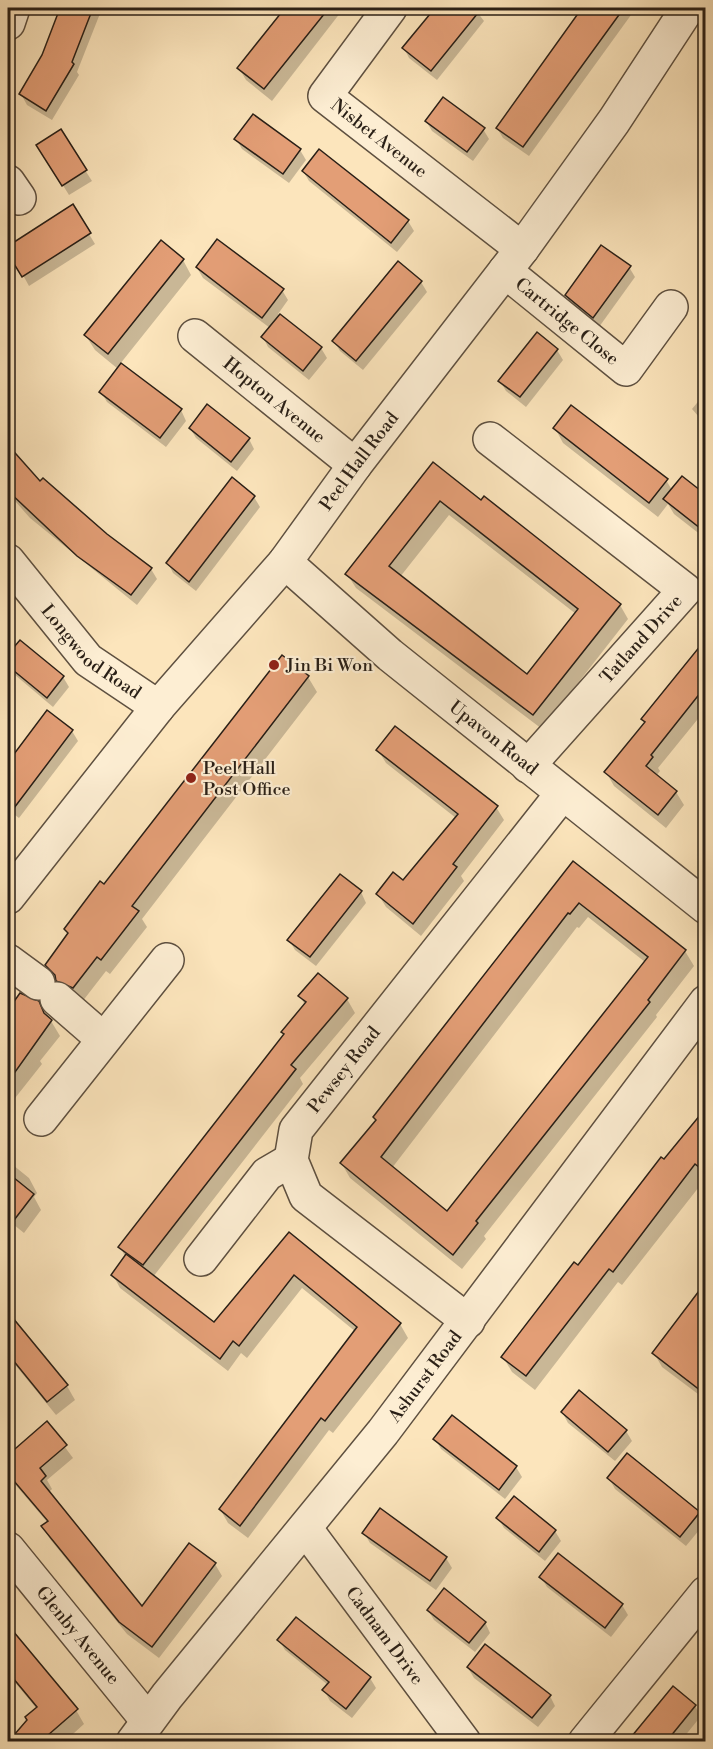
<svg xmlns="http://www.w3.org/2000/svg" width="713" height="1749" viewBox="0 0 713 1749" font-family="'Libre Bodoni',serif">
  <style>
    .shadow { fill: #0003; fill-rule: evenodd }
    .building { fill: #e39e76; stroke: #291f16; stroke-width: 1.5; fill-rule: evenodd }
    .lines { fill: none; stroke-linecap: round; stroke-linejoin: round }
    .minor-casing { stroke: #5e5040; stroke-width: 36 }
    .minor { stroke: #fdeed3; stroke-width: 33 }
    .poi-dot { fill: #8f2418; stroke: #fdeed3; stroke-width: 2 }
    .labels { text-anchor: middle; stroke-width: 4.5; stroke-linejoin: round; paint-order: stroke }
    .street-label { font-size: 18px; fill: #291f16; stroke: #fdeed3 }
    .poi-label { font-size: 18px; fill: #291f16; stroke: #fdeed3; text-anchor: start }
  </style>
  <rect width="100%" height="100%" fill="#fce5bc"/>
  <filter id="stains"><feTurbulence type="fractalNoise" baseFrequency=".00333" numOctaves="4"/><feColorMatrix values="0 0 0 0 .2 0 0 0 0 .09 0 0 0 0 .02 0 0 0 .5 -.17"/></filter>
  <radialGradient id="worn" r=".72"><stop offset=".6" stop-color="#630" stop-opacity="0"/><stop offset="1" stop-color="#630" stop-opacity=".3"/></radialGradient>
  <g class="shadow">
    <polygon points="62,8 99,8 101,11 77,72 79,75 52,120 27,105 21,94 44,55"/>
    <polygon points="287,8 344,8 272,101 246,80 239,68"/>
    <polygon points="437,8 474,8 484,21 437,80 409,58 404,48"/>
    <polygon points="585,8 627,8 631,15 529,156 503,138 497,128"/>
    <polygon points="426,121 483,129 489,139 473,161 432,131"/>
    <polygon points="60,131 92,181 69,195 44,155"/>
    <polygon points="236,139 300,150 306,160 289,183 242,149"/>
    <polygon points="303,171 408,221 414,231 397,252 309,181"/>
    <polygon points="72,206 95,244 29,286 8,248"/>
    <polygon points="183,260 191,275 120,364 181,410 186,421 166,447 107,402 101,392 118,369 95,350 86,336"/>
    <polygon points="629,267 635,277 599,327 572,305 566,295"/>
    <polygon points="197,268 282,290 288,300 278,314 321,348 327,358 309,380 268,347 263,337 270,328 203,278"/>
    <polygon points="421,282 427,292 363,370 340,351 334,341"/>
    <polygon points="557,350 563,360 526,407 506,391 500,381"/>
    <polygon points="706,392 706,425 692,409"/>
    <polygon points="190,428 249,439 254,449 237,471 196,438"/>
    <polygon points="555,428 666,480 672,490 682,478 706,496 706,539 674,514 668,504 658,517 563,443"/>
    <polygon points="8,447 40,483 151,569 157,579 137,605 30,518 8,493"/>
    <path d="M434,464L620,605L628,619L542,729L356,588L347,574ZM449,515L576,614L527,676L400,577Z"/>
    <polygon points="232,479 254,497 260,507 196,591 173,573 168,563"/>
    <polygon points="20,642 63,677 69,687 53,707 8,669 8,657"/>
    <polygon points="706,642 706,709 658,768 660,771 656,776 676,792 684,805 666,828 614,786 606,772 645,723 643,719"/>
    <polygon points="308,677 317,692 142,919 147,927 110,974 106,971 82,1002 55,980 46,965 69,935 66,929"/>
    <polygon points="48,712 72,731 78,741 19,818 8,810 8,765"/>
    <polygon points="378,750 496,807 504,820 461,876 464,881 421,936 386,907 378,894 403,882 456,818 386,763"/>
    <path d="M573,863L685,951L694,966L656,1015L657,1017L484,1236L486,1239L462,1269L350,1178L342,1164L377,1121L374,1117ZM588,917L645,962L447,1213L392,1168L577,927L579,928Z"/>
    <polygon points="361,892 366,903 316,966 295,950 289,940"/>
    <polygon points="20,995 51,1021 60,1036 40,1061 42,1064 8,1107 8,1012"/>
    <polygon points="300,996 347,999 355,1013 300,1078 303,1084 153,1277 214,1324 289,1234 400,1324 408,1338 333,1433 329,1430 248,1538 228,1523 220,1509 356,1332 302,1288 247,1358 241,1353 228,1371 120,1288 113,1275 126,1258 120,1247 285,1035 283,1032 305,1005"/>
    <polygon points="706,1111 706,1178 622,1285 618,1282 535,1390 512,1372 503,1357"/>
    <polygon points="8,1161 29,1178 37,1193 34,1197 41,1210 24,1233 8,1220"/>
    <polygon points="706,1285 706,1400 662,1367 654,1353"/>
    <polygon points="8,1314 67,1386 75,1400 56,1415 8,1356"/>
    <polygon points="562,1412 626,1431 632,1441 615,1461 568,1423"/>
    <polygon points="452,1417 516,1467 522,1477 505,1499 441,1449 435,1439"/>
    <polygon points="47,1423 73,1458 47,1480 52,1489 48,1493 142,1609 215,1564 222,1576 159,1658 127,1634 50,1539 43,1527 48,1523 8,1476 8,1457"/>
    <polygon points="609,1478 699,1512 705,1523 686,1546 615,1489"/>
    <polygon points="498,1518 555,1531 561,1541 545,1561 504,1528"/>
    <polygon points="364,1533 446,1558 452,1568 436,1590 370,1543"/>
    <polygon points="541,1577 622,1605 628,1615 611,1637 547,1587"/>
    <polygon points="428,1610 485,1622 490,1633 475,1652 434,1620"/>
    <polygon points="8,1626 76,1710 84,1724 64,1742 8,1742 37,1709 8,1674"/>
    <polygon points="279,1640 370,1678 376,1688 352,1718 330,1701 324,1690 328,1685 285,1650"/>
    <polygon points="468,1668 550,1696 555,1706 538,1727 474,1678"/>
    <polygon points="695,1706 701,1716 680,1742 629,1742"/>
    <polygon points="346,1735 354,1742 341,1742"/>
  </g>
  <g class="building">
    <polygon points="60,8 93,8 72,62 74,64 46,111 19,94 42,55"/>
    <polygon points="285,8 329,8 264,89 237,68"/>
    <polygon points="435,8 482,8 431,71 402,48"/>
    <polygon points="582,8 624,8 523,147 496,128"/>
    <polygon points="443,97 485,128 467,152 425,121"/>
    <polygon points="253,114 301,149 283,174 234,139"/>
    <polygon points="61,129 87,170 62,186 36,145"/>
    <polygon points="319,149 409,220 391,243 302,171"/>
    <polygon points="73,204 91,233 22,277 8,254 8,246"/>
    <polygon points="217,239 284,289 262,318 196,267"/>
    <polygon points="161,240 184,259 108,354 84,335"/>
    <polygon points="601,245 631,266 593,318 565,295"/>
    <polygon points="398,261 422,281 356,361 332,341"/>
    <polygon points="280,314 322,347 303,371 261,337"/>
    <polygon points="537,332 558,349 520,397 498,381"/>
    <polygon points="121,363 182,409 160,438 99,392"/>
    <polygon points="207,404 250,438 231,462 189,428"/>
    <polygon points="571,405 668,479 649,503 553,428"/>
    <polygon points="8,445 40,481 43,478 107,534 152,568 131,595 77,556 8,491"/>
    <path d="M433,462L481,500L484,496L621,604L533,715L345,574ZM440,501L578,609L527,674L389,566Z"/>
    <polygon points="682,476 705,494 705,532 663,499"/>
    <polygon points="232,477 255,496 189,582 166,563"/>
    <polygon points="20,640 64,676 47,698 8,666 8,654"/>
    <polygon points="705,640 705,687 651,755 653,757 646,766 677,791 658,815 604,772 645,722 641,719"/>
    <polygon points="282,655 309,676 132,906 139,911 101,960 97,957 73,988 56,981 55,975 45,965 68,933 64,929 100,881 104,884"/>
    <polygon points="47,710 73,730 8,816 8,762"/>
    <polygon points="395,726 498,806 453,864 457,867 413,924 376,894 393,872 403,880 458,814 376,750"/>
    <path d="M573,861L686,950L648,1000L650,1002L476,1221L478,1223L453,1255L340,1163L376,1120L373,1117ZM579,903L648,957L447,1211L381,1157L568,913L570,914Z"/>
    <polygon points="340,874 362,891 310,957 287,940"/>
    <polygon points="318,973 348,998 291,1065 296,1069 143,1265 118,1247 284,1034 281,1032 306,1002 298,996"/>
    <polygon points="20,993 39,1001 44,1013 52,1020 8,1082 8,1010"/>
    <polygon points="705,1109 705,1172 695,1164 613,1272 609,1269 526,1376 501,1357 574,1262 578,1265 661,1157 664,1159"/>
    <polygon points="8,1173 34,1194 8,1228"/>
    <polygon points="289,1232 401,1323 325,1421 321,1418 240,1526 219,1509 357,1327 294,1275 239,1346 233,1341 220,1359 111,1275 126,1254 214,1322"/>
    <polygon points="705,1283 705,1394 652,1353"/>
    <polygon points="8,1312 68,1385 47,1402 8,1354"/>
    <polygon points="579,1390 627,1430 608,1452 561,1412"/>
    <polygon points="452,1415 517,1466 499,1490 433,1439"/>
    <polygon points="47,1421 67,1445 40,1468 46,1476 41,1481 142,1606 189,1543 216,1563 152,1647 119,1622 41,1526 48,1521 8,1474 8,1455"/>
    <polygon points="627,1453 700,1512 680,1537 607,1478"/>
    <polygon points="514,1496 556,1530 539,1552 496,1518"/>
    <polygon points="380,1508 447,1557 430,1581 362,1533"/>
    <polygon points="558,1553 623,1604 605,1628 539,1577"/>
    <polygon points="444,1588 486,1622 469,1643 427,1610"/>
    <polygon points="296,1617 371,1677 346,1709 322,1690 329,1682 277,1640"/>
    <polygon points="8,1625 78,1709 40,1742 8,1742 27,1720 25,1717 37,1707 8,1672"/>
    <polygon points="485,1644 551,1695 532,1718 467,1667"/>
    <polygon points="673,1686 696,1705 666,1742 627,1742"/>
  </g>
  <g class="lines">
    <defs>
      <g id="minor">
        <path id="s1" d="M390,8L325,96L522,249"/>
        <polyline points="8,23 13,8"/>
        <polyline points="8,182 19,198"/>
        <path id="s2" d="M505,271L626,369L671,307"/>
        <path id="s3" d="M195,336L355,465"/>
        <polyline points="490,439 685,590 528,766"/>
        <path id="s4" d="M8,561L88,660L158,707"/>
        <path id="s5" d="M285,562L390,655L706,907"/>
        <path id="s6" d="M8,897L158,707L285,562L355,465L522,249L614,121L688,8"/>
        <polyline points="8,961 38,983"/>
        <polyline points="57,999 103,1039"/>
        <polyline points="41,1119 167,960"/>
        <polyline points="201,1259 267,1174 291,1160"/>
        <path id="s7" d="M468,1321L306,1196L291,1160L296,1130L562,794"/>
        <path id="s8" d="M305,1528L464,1742"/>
        <path id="s9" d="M8,1549L148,1721"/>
        <path id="s10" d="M133,1742L167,1696L383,1432L706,1002"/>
        <polyline points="585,1742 706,1593"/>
      </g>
    </defs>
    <use href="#minor" class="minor-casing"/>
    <use href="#minor" class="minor"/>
  </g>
  <g class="poi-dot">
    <circle cx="274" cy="665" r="6"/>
    <circle cx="191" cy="778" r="6"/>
  </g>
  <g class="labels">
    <g class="street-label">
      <text dy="6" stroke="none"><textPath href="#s1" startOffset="178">Nisbet Avenue</textPath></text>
      <text dy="6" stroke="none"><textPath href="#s2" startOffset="80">Cartridge Close</textPath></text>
      <text dy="6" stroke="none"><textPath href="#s3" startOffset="102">Hopton Avenue</textPath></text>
      <text dy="6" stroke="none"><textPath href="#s6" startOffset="560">Peel Hall Road</textPath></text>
      <text transform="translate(641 639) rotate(-48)" y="6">Tatland Drive</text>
      <text dy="6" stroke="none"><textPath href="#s4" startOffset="124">Longwood Road</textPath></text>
      <text dy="6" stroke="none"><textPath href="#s5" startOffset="273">Upavon Road</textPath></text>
      <text dy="6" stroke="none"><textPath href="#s7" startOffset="351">Pewsey Road</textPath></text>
      <text dy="6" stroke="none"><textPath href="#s10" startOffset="468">Ashurst Road</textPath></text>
      <text dy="6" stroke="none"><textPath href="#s9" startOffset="111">Glenby Avenue</textPath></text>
      <text dy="6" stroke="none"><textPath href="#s8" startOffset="134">Cadnam Drive</textPath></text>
    </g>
    <g class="poi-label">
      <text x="286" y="671">Jin Bi Won</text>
      <text x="203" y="774">Peel Hall<tspan x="203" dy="21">Post Office</tspan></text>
    </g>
  </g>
  <rect width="713" height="1749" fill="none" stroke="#fce5bc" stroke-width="30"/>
  <rect x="9" y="9" width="695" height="1731" fill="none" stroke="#291f16" stroke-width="3"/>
  <rect x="15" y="15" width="683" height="1719" fill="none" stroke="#291f16" stroke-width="1.5"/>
  <rect width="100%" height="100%" filter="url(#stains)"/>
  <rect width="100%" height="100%" fill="url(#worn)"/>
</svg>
